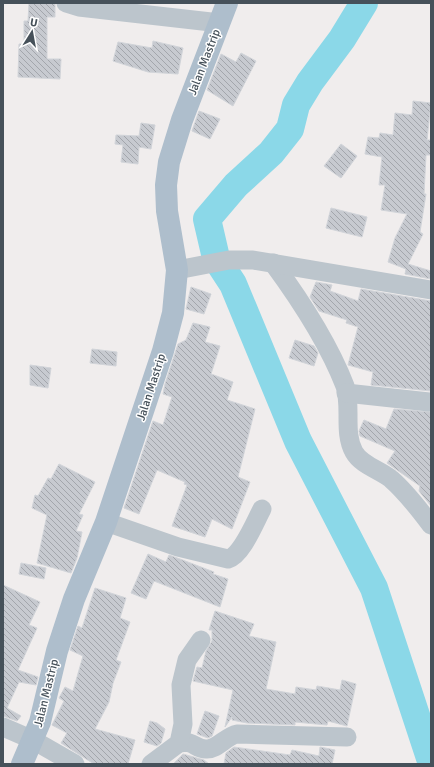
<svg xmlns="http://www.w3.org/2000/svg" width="434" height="767" viewBox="0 0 434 767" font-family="Signika,sans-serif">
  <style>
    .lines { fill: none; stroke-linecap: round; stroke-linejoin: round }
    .river { stroke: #8bd8e8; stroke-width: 28 }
    .building { fill: url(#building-back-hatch); stroke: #d1d4d9 }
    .minor { stroke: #bcc5cc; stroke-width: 19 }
    .major { stroke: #aebecc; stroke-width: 22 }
    .labels { text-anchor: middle; stroke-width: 3; stroke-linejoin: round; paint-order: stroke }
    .street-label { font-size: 12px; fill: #46515a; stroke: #fff }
  </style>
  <defs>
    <pattern id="building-back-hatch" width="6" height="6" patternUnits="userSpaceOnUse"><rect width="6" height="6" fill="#c7cad0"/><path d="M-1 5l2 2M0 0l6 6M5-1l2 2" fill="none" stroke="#a3a6ac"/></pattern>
  </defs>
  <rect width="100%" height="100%" fill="#f0eded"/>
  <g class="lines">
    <polyline class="river" points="364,3 342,39 310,82 296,105 290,129 271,153 236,185 207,219 216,258 233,284 298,441 374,588 431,761"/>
  </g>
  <g class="building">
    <polygon points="29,3 55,3 55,17 47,17 47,59 61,59 60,79 18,77 19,44 24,44 24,21 28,21"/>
    <polygon points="153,41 183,48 178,74 148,72 113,61 118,42 152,48"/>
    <polygon points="241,53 256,61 233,106 207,90 221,54 236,62"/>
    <polygon points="413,101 431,103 427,140 431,140 431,155 426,155 424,194 426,194 420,232 423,234 408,264 431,271 431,279 405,274 406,269 388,262 395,238 407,214 381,210 385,185 379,185 382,157 365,154 368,137 379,138 380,133 393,135 395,113 412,115"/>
    <polygon points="199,111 220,119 210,139 192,131"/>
    <polygon points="141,123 155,125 151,149 139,147 138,164 121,162 123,145 115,144 116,135 139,136"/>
    <polygon points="341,144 357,156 341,178 324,166"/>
    <polygon points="331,208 367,217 362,237 326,228"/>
    <polygon points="316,282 332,285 330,291 358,301 361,289 431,301 431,391 371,385 373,372 348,365 358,327 346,323 347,320 319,311 310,297"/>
    <polygon points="191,287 211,294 204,314 186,309"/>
    <polygon points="193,323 210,327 205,342 220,346 211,374 233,382 227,400 255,409 238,477 250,482 232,529 212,519 205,537 172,526 187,485 184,484 185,482 157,470 139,514 124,508 153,421 163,425 172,397 163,394 165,384 178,344 186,340"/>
    <polygon points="295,340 314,346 318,353 314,366 289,358"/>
    <polygon points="92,349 117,352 116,366 90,363"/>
    <polygon points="30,365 51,368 48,388 30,385"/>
    <polygon points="394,409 431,412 431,506 419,491 420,486 387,463 395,451 360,436 359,431 364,420 386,429"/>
    <polygon points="59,464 95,482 79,514 83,515 76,531 82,532 77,558 71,573 37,563 47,515 32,508 35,495 38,496 48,478 51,479"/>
    <polygon points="148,554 166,562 169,555 180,559 214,572 213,574 228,579 220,607 154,581 146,599 131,593"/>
    <polygon points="21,563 46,568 44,579 19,574"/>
    <polygon points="3,585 40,602 29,625 37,628 18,670 38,677 36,685 19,682 7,708 21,716 17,721 3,716"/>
    <polygon points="95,588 126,598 120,618 130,622 116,660 121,662 113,683 109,702 95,729 135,740 128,764 94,764 61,743 67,733 52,725 64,701 59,698 65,687 73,691 83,656 70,650 78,626 82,628"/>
    <polygon points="215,611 254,624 249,636 276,642 266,689 295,694 296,687 316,690 317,686 340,690 342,680 356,684 347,726 328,721 327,725 295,722 295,725 247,723 232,720 232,717 225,727 233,690 193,681 197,667 202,668 206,651 212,641 212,630 209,630"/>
    <polygon points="205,711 219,716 212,736 208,738 197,734"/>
    <polygon points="150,721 157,723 165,729 161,743 157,746 144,742"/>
    <polygon points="234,747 290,755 292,750 319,756 320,747 335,750 332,764 224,764 226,753"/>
    <polygon points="183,754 204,760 209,764 173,764"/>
  </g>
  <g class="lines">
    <g class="minor">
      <polyline points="66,3 79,7 220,23"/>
      <path d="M273,263C301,301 328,342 345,386C352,407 343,432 354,452C361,465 380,470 391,479C406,492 419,509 431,525"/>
      <polyline points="177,270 229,260 253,260 431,290"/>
      <polyline points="346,393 429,402"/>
      <path d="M106,522L178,547L228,559C242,555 255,522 262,509"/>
      <polyline points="3,727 33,740 75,764"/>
      <path d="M179,743C195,740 194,749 206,749C217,750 226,736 237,734L347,737"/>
      <polyline points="151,764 179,743 183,724 181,685 187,660 201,640"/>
    </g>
    <polyline class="major" points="22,764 40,722 57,651 74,599 106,522 163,351 173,313 177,270 167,211 166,185 169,162 182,120 227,3"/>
  </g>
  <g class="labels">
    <g class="street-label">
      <text transform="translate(204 62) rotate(-69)" y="4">Jalan Mastrip</text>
      <text transform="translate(151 387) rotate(-72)" y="4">Jalan Mastrip</text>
      <text transform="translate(46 693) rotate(-76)" y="4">Jalan Mastrip</text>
    </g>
  </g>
  <rect width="434" height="767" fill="none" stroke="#46515a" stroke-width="8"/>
  <g transform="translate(32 32) rotate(11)" stroke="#ffffff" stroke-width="3" paint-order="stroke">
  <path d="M0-3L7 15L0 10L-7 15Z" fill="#46515a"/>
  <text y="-6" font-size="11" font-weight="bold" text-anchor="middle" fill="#46515a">U</text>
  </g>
</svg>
